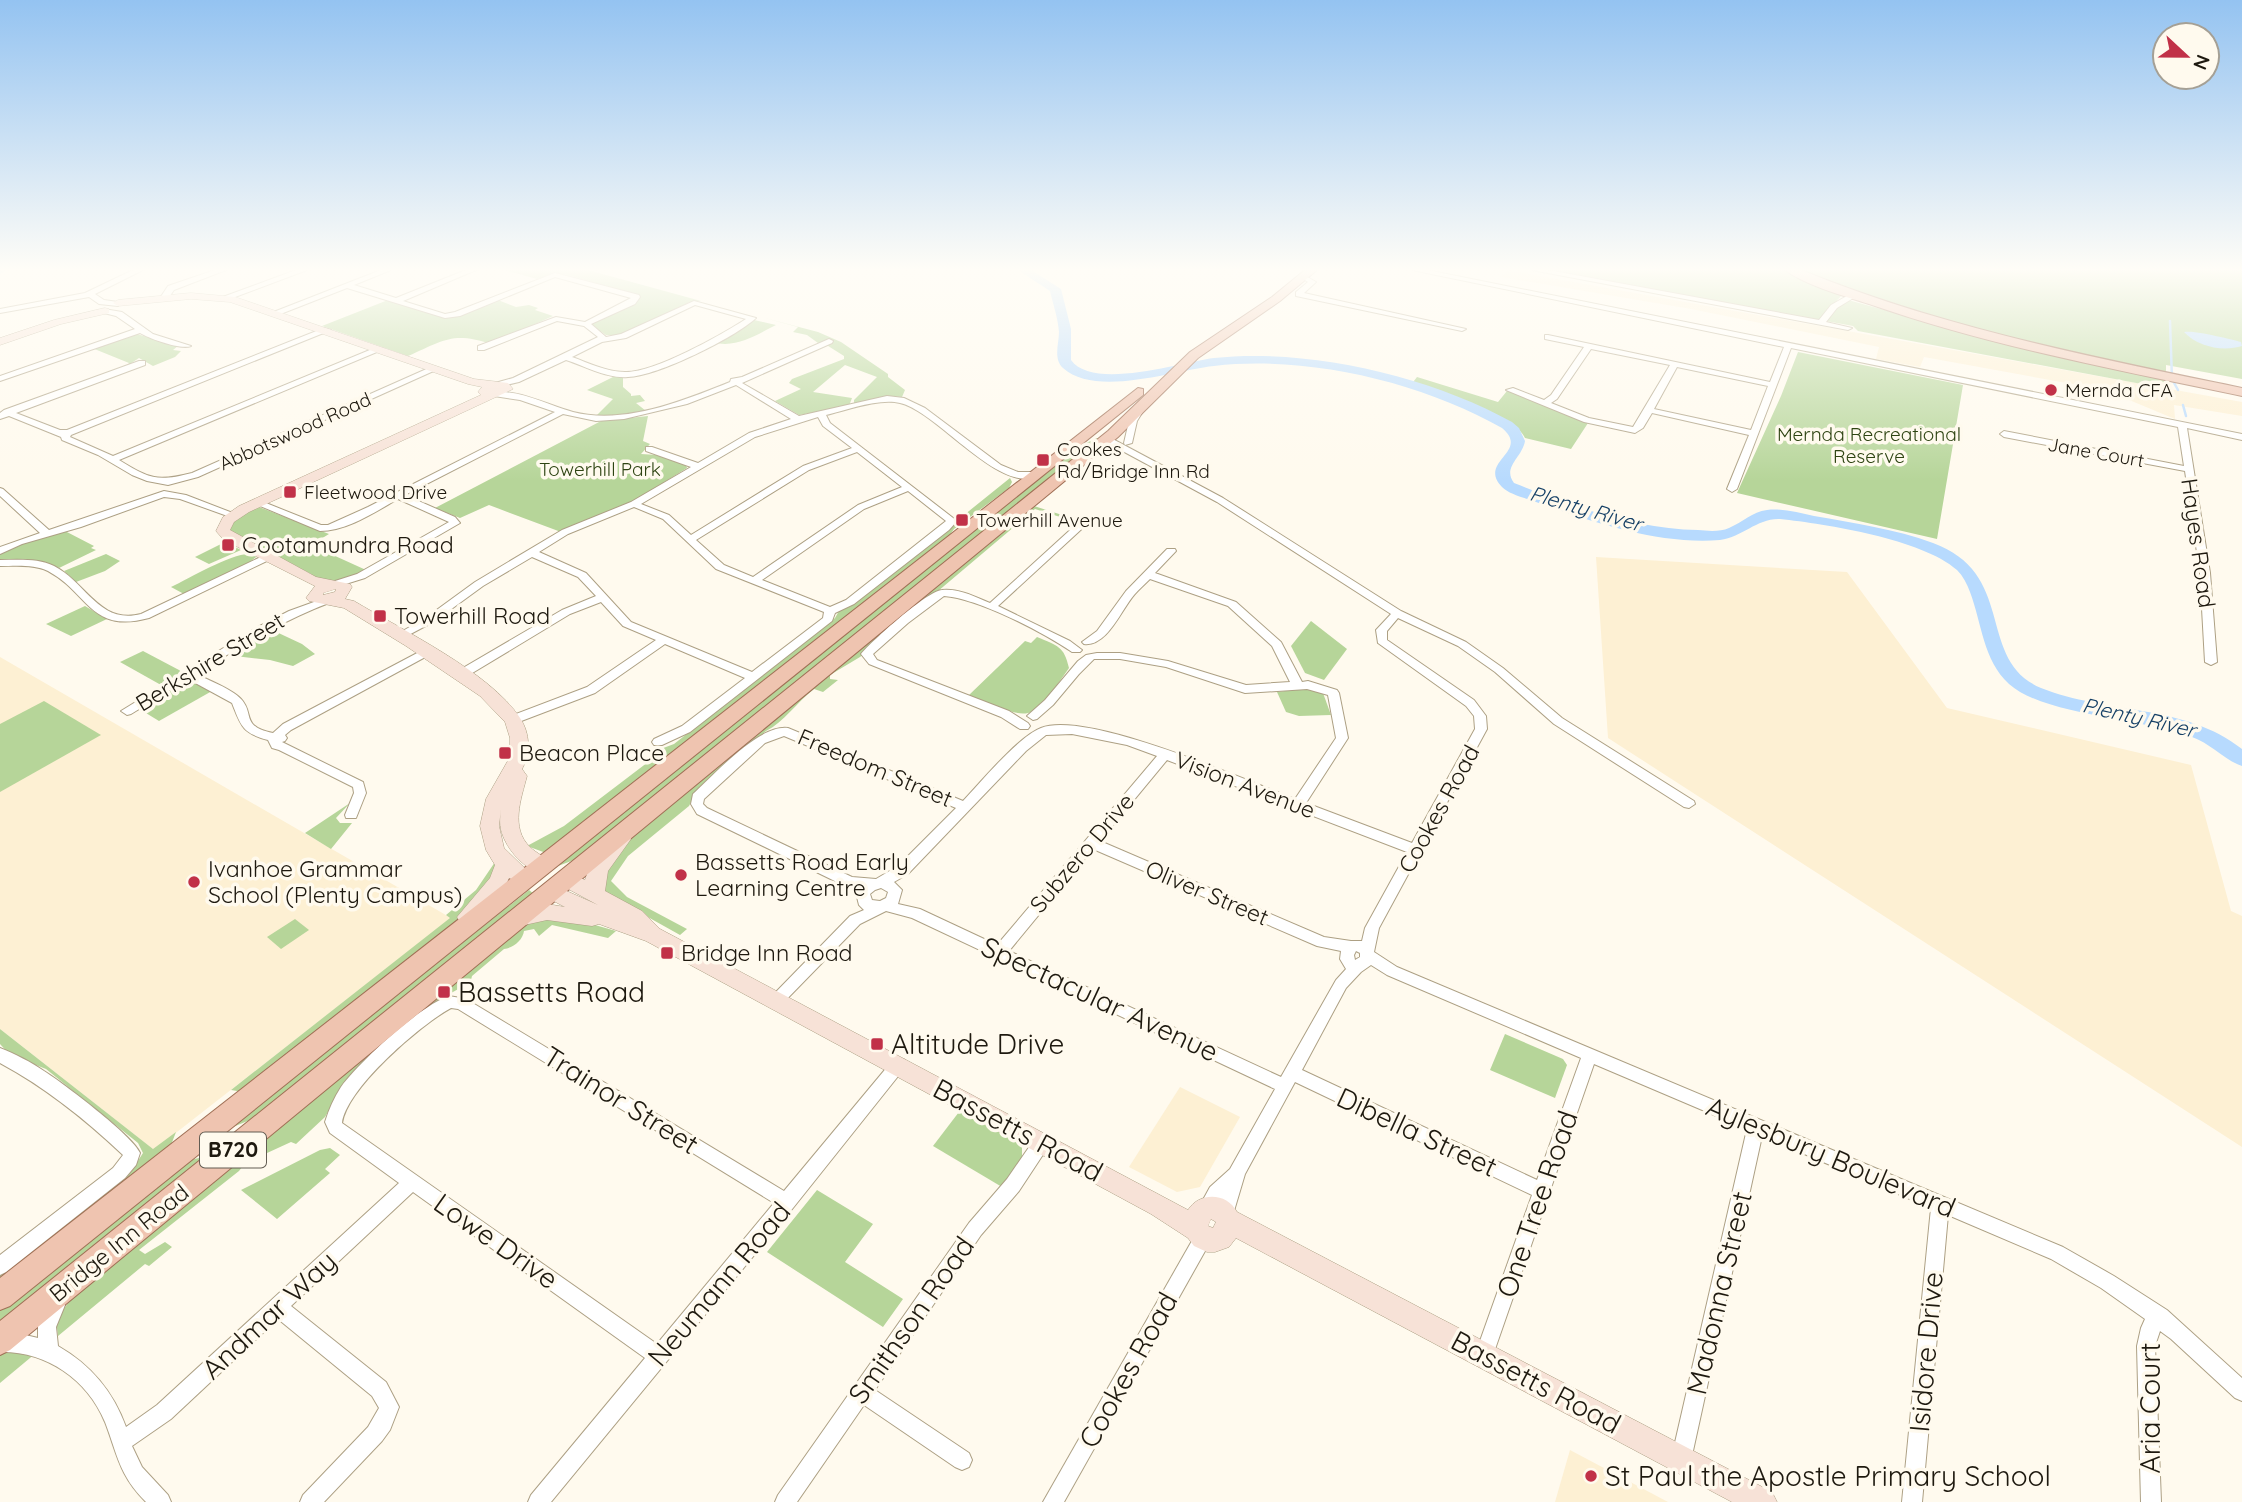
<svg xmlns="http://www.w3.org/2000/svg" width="2242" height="1502" viewBox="0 0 2242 1502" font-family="Quicksand,sans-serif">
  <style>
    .built { fill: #fdf0d3 }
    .green { fill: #b6d599 }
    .water { fill: #b7dafe }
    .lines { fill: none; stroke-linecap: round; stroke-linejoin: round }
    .stream { stroke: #b7dafe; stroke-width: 2.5 }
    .river { fill: #b7dafe; fill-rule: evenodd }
    .street-casing { stroke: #ada084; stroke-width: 2 }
    .secondary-casing { stroke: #ada084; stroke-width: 1 }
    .primary-casing { stroke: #9f6f55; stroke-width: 2 }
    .street { fill: #fff; fill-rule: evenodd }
    .secondary { fill: #f7e2d7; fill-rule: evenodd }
    .primary { fill: #efc4b0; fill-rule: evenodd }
    .poi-dot { fill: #c13148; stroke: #fffaee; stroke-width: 2.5 }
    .labels { text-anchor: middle; stroke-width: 7; stroke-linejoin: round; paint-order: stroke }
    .far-poi-label { font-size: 19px; fill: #1e190f; stroke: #fffaee; text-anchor: start }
    .far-street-label { font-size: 19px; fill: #1e190f; stroke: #fffaee }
    .far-park-label { font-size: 19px; fill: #2e4412; stroke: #fffaee }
    .far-water-label { font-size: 21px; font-style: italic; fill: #164066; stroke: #fffaee }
    .shield { fill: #fffaee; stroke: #625c52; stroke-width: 2 }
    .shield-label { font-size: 21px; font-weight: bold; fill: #1e190f }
    .street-label { font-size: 23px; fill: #1e190f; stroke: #fffaee }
    .poi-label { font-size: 23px; fill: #1e190f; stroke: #fffaee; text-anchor: start }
    .near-poi-label { font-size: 28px; fill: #1e190f; stroke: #fffaee; text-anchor: start }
    .near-street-label { font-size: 28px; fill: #1e190f; stroke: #fffaee }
  </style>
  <rect width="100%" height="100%" fill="#fffaee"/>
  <g class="built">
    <polygon points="1508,270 2242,402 2242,416 2174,405 2175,419 2105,390 1924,357 1920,367 1876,359 1879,347 1691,309 1501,277"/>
    <polygon points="1596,557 1847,572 1947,708 2191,765 2231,911 2242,916 2242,1147 1608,738"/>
    <polygon points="0,657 451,918 154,1150 0,1029"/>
    <polygon points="1180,1087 1240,1117 1200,1187 1177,1192 1129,1167"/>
    <polygon points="1570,1450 1668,1502 1555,1502"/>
  </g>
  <g class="green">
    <polygon points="504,270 588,270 701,301 690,302 621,335 606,335 590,324 635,303 638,295 564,274 552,274 537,279"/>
    <polygon points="1542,270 1784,270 1841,296 1819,320"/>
    <polygon points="1794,270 2242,270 2242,379 2166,365 2166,376 1968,330"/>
    <path d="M388,300L441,317H449L498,300L516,307L529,305L538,308L535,310L553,316L491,344C452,331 443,341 408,356L322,326Z"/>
    <polygon points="1848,300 2027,349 2168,380 2163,388 1858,331 1853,326 1826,321 1839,305"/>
    <polygon points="754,315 818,332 841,342 888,374 888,377 905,390 902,397 891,396 854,405 854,400 877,377 845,365 813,392 852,398 849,406 799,415 775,401 801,389 789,383 792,379 844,359 844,356 825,344 831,341 818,343 807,335 793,332 798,327"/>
    <path d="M754,320L776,325C756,335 736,349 712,342Z"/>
    <polygon points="137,334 178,346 173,350 181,351 175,357 153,366 139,358 127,366 129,363 92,348"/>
    <polygon points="1798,352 1963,385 1937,539 1737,493 1781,396"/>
    <polygon points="617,375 623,377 623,387 631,394 631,396 640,395 645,401 636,403 646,411 618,415 597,415 613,399 587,390"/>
    <path d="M1417,377L1498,402L1507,391L1588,423L1571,449L1525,438C1514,412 1437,394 1410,386Z"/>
    <polygon points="648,416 643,441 650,444 641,454 657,455 686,465 687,468 629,504 561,532 489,505 460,518 435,508 601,421"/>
    <polygon points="1097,438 1100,438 574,860 558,866 943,552 978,528 1082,445"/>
    <polygon points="1010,478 1012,482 1009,488 954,529 944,543 546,853 527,846 564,826 656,756 658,750 674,744 835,618 839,611 851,606"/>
    <path d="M1034,506L1081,521L1079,523L1035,509L860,657L830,675V679L838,680L823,692L814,689C797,702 784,722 766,731L695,794L689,806L628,856L611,881L627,897L687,929L680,935L603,892L601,878L625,844Z"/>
    <path d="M259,507L329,534L311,545L366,570C346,580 336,583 314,577L311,574L229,531L234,519Z"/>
    <polygon points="65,531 94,546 91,548 96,550 59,568 43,562 0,559 0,554 18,545"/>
    <polygon points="225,542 241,550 209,564 195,557"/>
    <polygon points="106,554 120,561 105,571 76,582 64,571"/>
    <path d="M251,554L256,557L250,562L184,594L171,587C190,578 233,552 251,554Z"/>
    <polygon points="85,606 107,619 71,636 46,624"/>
    <polygon points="1311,621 1347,649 1324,680 1305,673 1291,646"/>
    <polygon points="270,629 302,644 315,654 293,666 270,660 226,655"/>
    <path d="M1037,637C1058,646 1064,646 1069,668C1028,726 1034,721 969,695L1025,641L1031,643Z"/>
    <polygon points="143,651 179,670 183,673 161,685 120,662"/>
    <path d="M191,680L212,691L159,721L141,710C148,697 175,683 191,680Z"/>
    <polygon points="1309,688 1323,693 1331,715 1299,716 1286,712 1277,692"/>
    <polygon points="44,701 101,735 0,792 0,724"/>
    <polygon points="350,803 336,818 340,823 352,823 331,849 305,833"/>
    <polygon points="495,862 498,868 457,922 243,1092 231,1090 450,918 446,915 476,890"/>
    <polygon points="529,890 534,894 250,1120 228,1129"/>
    <path d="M529,918L581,921L616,931L608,938L552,925L539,936L534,929L524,931C523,940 513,948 504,949L472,976L471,980L462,987L442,998L381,1048L338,1094L325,1117L296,1144L291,1142L245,1163L239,1171L139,1250L145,1254L165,1242L172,1247L149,1266L145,1264L58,1336L56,1320L70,1300Z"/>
    <polygon points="295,919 309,930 281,949 267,937"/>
    <polygon points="0,1029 153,1149 176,1132 171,1145 0,1283 0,1273 132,1170 143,1153 138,1143 46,1069 10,1055 0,1044"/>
    <polygon points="1505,1034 1563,1059 1567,1065 1555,1098 1490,1070"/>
    <polygon points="962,1108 1022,1141 1022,1157 1002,1187 933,1146"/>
    <polygon points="330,1148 340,1155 325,1169 330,1173 277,1219 241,1190 320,1150"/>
    <polygon points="199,1158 201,1160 0,1331 0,1304 190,1160"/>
    <polygon points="817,1190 873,1224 845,1262 903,1299 883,1327 767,1252"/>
    <polygon points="16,1349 36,1353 0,1383 0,1355"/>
  </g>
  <path class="water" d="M2184,332C2194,330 2230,339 2241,342L2242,346C2223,352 2198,347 2184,332Z"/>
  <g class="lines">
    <g class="stream">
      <polyline points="2170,321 2172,379 2178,390"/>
      <polyline points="2183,405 2186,416"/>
    </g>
    <g class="river">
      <polygon points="0,270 6,270 0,274"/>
      <path d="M1018,270H1031L1061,289L1071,329V360C1093,391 1182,362 1214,358C1309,348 1429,376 1512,422L1519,428L1525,441C1522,458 1502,467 1514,483C1572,506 1635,529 1698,530C1708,531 1720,532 1729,528C1743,522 1752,512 1767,510C1783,508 1799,513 1814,516C1854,523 1895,529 1933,543C2018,574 1975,660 2041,688C2106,714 2186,704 2242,749V766C2226,761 2210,743 2192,737C2145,719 2043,715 2009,684C1983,660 1982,624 1970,592C1967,584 1963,576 1957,570C1922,539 1826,524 1780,519C1757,518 1743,537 1720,540C1659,545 1592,522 1536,502C1526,498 1510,495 1502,487C1477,461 1531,452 1502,428C1421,382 1307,355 1214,366C1175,370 1096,398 1063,368C1053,359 1059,343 1059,332C1058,318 1053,304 1050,291Z"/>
    </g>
    <defs>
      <g id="street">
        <polygon points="133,270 143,270 95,294 104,300 118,302 118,306 99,304 89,297 0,313 0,309 85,293"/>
        <polygon points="215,270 226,270 174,290 167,300 160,298 168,286"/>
        <polygon points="296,270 307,270 227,300 220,298"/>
        <path d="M381,270H391L354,285L396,298L466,270H476L403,301L445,314L455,312L555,273L639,295L640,297L635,304L591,324L606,337L621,334L694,301L756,318C734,338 658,376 628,377C607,379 585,366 566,360L519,382L498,387L494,385L495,383L513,378L598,337L584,326L557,321L484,350H478V346L556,317L585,322L631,298L555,277L460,316L445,318L347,288L278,315L271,313ZM695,305L746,319C721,335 654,373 625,372C607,372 589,363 572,357L602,342L626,338Z"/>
        <path d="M1412,270H1427L2242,434V440L2187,428L2210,573L2217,662L2211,665L2205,662L2200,573L2185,471L2004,437L2000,434L2004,431L2184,466L2178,427L1791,348L1737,489L1732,492L1727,489L1749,435L1652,413L1643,428L1635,433L1584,422L1506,390L1513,388L1544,400L1551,395L1584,347L1545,339V335H1548L1770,382L1784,347ZM1591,349L1670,365L1633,427L1589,418L1551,403L1557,399ZM1677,367L1768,386L1751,430L1654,409Z"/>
        <polygon points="1532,270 1548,270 1819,320 1831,305 1852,293 1855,293 1855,297 1837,308 1826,322 1852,328 1848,330"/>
        <polygon points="1304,275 1316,282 1304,293 1466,329 1462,331 1296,296 1296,292 1308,282 1300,277"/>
        <path d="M104,309L122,312L153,334L191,346C181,350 150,339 140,333L0,381V376L135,329L116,316L104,313Z"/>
        <path d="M324,328L331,330L71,435L70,437L113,456L377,347L384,349L119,460C150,479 157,482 192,473L431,367L438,369L198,477L168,485L147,481L132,475L98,455L62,440L61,437L9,416L0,419V413L4,410L139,361H145V365L16,413L60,430H67Z"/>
        <path d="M829,339L833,341L832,343L742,383L799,416L887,396L904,398L925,408L1001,465L1018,472H1035L1040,475C1002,498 937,411 900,403C879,398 847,410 826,415L830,423L957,521L949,530L854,604L835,613L832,621L690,732L662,745H654L652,742L654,739L682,726L745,678L665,644L595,693L516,723L512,724L506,720L508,717L587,687L656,640L623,626L601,602L570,614L464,678H456L454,675L456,672L562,610L596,596L578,577L532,557L483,586L435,621L403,638L399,639L394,636L427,617L475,582L562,530L631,502L691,467L646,451V447H652L698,463L749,433L791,419L736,385L687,404L624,419L596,421L563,414L405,495L455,517L460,523L365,578L336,587L332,586V582L357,574L449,522L398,499C375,512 347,531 320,531L253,503L258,500L261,501L321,525H328L368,507L555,412L520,400L494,396V392C521,390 547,405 573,412C624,425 683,401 730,382L731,379L742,377ZM818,417L823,426L852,448L803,466L691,535L669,515L641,504L755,437ZM857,452L902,487L858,505L753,577L724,565L696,540L809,470ZM908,491L946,521L846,600L830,607L762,580L864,509ZM634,507L663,519L716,569L824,612L823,618L752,672L631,622L586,573L539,552L568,534Z"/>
        <polygon points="1138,406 1145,408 1137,421 1132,443 1125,445 1124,443 1129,421"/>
        <path d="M1107,436L1223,498L1401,611L1466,642L1503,668L1562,718L1694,801L1695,804L1689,808L1684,807L1554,724L1495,672L1458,646L1398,618L1387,631V640L1474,700L1486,716L1487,729L1379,928L1374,952L1397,967L2063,1247L2114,1276L2167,1310L2242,1378V1401L2235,1398L2171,1339L2160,1331L2155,1346L2161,1502H2141L2137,1346L2141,1328L2145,1319L2101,1288L2051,1259L1948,1215L1922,1502H1902L1931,1208L1762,1136L1691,1460L1688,1467L1681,1470L1674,1467L1671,1460L1747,1129L1594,1064L1493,1355L1491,1362L1484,1364L1477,1362L1475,1355L1532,1195L1295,1082L1245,1174L1231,1221L1225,1223L1219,1221L1216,1215L1220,1203L1213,1215L1207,1217L1201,1215L1198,1209L1210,1187L1230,1169L1275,1089L912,918L886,911L860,924L782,1004L777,1006L772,1004L770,1000L772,996L850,916L864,910L859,905L856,893L860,888L845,886L697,814L691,804L693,794C714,775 759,724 788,728L963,801C981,782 1018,737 1041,728C1087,710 1245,780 1295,799L1336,738L1328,695L1307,689L1245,693L1166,667L1120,659H1094L1079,674L1053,705L1037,719L1033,720L1027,716L1045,700L1078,661L1086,655L1097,653H1120L1168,661L1246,685L1290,682L1272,646L1228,606L1150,579C1145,584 1139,589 1134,595C1121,610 1107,647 1084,644L1082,642L1097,631L1126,591L1167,549H1175L1176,551L1155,573L1236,602L1281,642L1302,682L1308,681L1337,690L1339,693L1348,738L1306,803L1412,843L1475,729L1474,716L1466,706L1378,643L1376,630L1391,614L1217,502L1104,441V437ZM1072,734L1127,745L1157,756L997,945L920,909L898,904L902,890L894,882L908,874L1026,751L1046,735ZM784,736L956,808L898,866L876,879L852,877L707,808L703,804L704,799L765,743ZM1167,760L1407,852L1365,928L1362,941H1351L1324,937L1100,841ZM1093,849L1317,946L1341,951L1340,959L1346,969L1336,980L1281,1077L1009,951ZM881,888L888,892L886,898L880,901L872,900L870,894L875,890ZM1356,951L1360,953V957L1355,960L1354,955ZM1371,965L1387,975L1581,1058L1537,1180L1302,1070L1346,988L1361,972Z"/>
        <polygon points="0,488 3,489 49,530 164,491 186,495 238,515 233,518 180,499 164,497 81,527 22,544 0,554 0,547 40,533 0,496"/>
        <path d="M1083,520L1088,523L1086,525L998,606L1070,641L1082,650L1080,652H1072C1042,632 980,599 944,596L908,623L873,654L877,660L1009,711L1028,723L1030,726L1028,729H1020L1001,717L869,664L861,654C872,641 927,591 942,590C958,588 976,597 990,603L1080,521Z"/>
        <path d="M267,554L271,555V559L149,618C90,634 89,593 48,571C34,564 15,566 0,566V560C18,560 38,558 54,566C86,582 99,625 141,614Z"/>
        <path d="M325,598L330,601L329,603C281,621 240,647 196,674C208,680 232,689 241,699C255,714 240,726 273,733L283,724L421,651H429L431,653L429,655L291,730L285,735L287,738L285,741L282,742L363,782L366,793L356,818H346L345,815L354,793L353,787L279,750L272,748L268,740C242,733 241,726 232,703L188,679L131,714L127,715L121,711L256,628L289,611Z"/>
        <path d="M449,996L466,999L784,1191L893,1060L899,1058L905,1060L907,1065L793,1208L551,1502H528L531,1495L645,1358L413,1192L291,1306L386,1382L399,1407L390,1430L382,1441L324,1502H300L303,1495L368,1427L379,1408L372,1396L278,1319L171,1419L132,1446L142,1467L168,1495L171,1502H146C119,1475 118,1456 105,1422C87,1379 46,1351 0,1352V1334L17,1333L38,1338V1322L50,1299L56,1296L62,1299L65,1305L56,1327L58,1346C91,1365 113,1391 126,1427L157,1405L399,1183L330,1133L325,1122C329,1109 334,1098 341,1087C359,1062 421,1005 449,996ZM451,1008L458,1009L774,1203L657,1344L342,1123C347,1088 420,1025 451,1008Z"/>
        <path d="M0,1048C15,1054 31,1062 44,1071C63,1083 133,1136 140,1153L136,1165L125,1178L6,1272L0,1275V1255L113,1168L123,1155C86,1120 45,1087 0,1063Z"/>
        <polygon points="1042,1135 1048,1137 1050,1142 1048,1147 1019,1191 981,1235 875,1390 969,1453 972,1460 969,1467 962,1470 955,1467 864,1405 797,1502 775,1502 778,1495 969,1223 1007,1179 1036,1137"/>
        <polygon points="1203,1230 1209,1232 1212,1238 1209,1244 1064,1502 1043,1502 1197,1232"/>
      </g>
      <g id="secondary">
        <path d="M191,293L235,297L474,379L508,383L513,389L249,512L234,522L230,530L316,577L350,584L352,587L345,599L354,601C402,630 490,672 520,718C530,733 531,753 522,769L527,776C521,799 510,828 530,847C537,854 547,857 552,866L549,871C530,877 509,852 503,836C499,827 500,817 501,808L499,826L504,848L536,879L533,884L526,886L509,878L505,887L474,922L467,925L460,922L457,917L490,878L495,865L486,850L480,826L486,799L510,757V738L505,722L480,696L406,646L344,608L309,601L306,598L315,586L224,540L216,531L223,517L239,506L481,395L478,392L482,387L468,384L230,302L191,299L118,306L113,303L118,300ZM336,589L335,592L323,595V593Z"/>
        <polygon points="105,308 109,309 109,313 61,324 0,345 0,338 54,320"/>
        <path d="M622,832L629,834L631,839L608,871L605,891L642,911L660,929L1188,1210C1199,1192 1227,1192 1237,1212L1772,1492L1777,1502H1732L1236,1238L1229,1247L1215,1252H1207L1194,1246L1188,1238L1151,1214L646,941L599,924L592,926L547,920L520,926L513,923L510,918L513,913L547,904L565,907L544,896L541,891L544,886L551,884L598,905L559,884L556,879L559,874L566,872L585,880C590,864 605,837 622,832ZM1211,1219L1216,1222L1213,1228L1208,1226Z"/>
      </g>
      <g id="primary">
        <polygon points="1305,270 1317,270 1280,301 1198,358 1118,437 10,1350 0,1355 0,1321 1108,431 1190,352 1272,297"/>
        <path d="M1785,270H1801C1943,328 2092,357 2242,388V396C2117,370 1990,346 1869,304C1844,296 1805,285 1785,270Z"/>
        <polygon points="1138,388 1143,389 1143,395 10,1306 0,1310 0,1278"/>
      </g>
    </defs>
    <use href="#street" class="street-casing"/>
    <use href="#secondary" class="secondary-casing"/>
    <use href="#primary" class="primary-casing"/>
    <use href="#street" class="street"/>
    <use href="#secondary" class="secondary"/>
    <use href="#primary" class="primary"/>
  </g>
  <linearGradient id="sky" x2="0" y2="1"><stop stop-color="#94c3f1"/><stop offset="0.56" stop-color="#fffdf7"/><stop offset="1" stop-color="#fffdf7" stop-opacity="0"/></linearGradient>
  <rect width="2242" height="481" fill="url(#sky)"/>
  <g class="poi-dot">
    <circle cx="2051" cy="390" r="7"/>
    <rect x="1036" y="453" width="14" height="14" rx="3.5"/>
    <rect x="283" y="485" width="14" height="14" rx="3.5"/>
    <rect x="955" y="513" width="14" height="14" rx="3.5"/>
    <rect x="221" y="538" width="14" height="14" rx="3.5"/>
    <rect x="373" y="609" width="14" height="14" rx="3.5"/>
    <rect x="498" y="746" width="14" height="14" rx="3.5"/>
    <circle cx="681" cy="875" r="7"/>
    <circle cx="194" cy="882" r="7"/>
    <rect x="660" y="946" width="14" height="14" rx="3.5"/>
    <rect x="437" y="985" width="14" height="14" rx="3.5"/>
    <rect x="870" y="1037" width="14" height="14" rx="3.5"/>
    <circle cx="1591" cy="1476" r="7"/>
  </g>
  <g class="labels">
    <g class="far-poi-label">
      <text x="2065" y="397">Mernda CFA</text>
      <text x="1057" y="456">Cookes<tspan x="1057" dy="22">Rd/Bridge Inn Rd</tspan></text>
      <text x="304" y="499">Fleetwood Drive</text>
      <text x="976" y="527">Towerhill Avenue</text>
    </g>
    <g class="far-street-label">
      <text transform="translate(295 431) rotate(-24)" y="7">Abbotswood Road</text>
      <text transform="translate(2096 452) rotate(10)" y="7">Jane Court</text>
    </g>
    <g class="far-park-label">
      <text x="1869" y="441">Mernda Recreational<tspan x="1869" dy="22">Reserve</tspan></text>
      <text x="600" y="476">Towerhill Park</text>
    </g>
    <g class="far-water-label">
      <text transform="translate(1586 509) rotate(16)" y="7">Plenty River</text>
      <text transform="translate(2139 718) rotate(13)" y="7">Plenty River</text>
    </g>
    <rect class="shield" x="200" y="1132.5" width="66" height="35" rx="5"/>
    <g class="shield-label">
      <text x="233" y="1157">B720</text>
    </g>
    <g class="street-label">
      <text transform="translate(2198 543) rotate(82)" y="8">Hayes Road</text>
      <text transform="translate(210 662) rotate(-31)" y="8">Berkshire Street</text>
      <text transform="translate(875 768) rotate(23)" y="8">Freedom Street</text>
      <text transform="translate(1245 785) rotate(21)" y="8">Vision Avenue</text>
      <text transform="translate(1439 809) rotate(-61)" y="8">Cookes Road</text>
      <text transform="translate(1082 853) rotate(-50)" y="8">Subzero Drive</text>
      <text transform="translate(1207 893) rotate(23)" y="8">Oliver Street</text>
      <text transform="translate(119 1243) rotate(-39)" y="8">Bridge Inn Road</text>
    </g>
    <g class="poi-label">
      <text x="242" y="553">Cootamundra Road</text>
      <text x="394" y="624">Towerhill Road</text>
      <text x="519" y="761">Beacon Place</text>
      <text x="695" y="870">Bassetts Road Early<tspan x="695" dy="26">Learning Centre</tspan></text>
      <text x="208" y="877">Ivanhoe Grammar<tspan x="208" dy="26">School (Plenty Campus)</tspan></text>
      <text x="681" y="961">Bridge Inn Road</text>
    </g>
    <g class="near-poi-label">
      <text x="458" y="1002">Bassetts Road</text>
      <text x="891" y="1054">Altitude Drive</text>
      <text x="1605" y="1486">St Paul the Apostle Primary School</text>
    </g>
    <g class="near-street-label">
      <text transform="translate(1100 999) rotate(25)" y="10">Spectacular Avenue</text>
      <text transform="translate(621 1100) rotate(32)" y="10">Trainor Street</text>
      <text transform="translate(1018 1130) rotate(28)" y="10">Bassetts Road</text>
      <text transform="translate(1417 1132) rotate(25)" y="10">Dibella Street</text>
      <text transform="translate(1831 1157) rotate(23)" y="10">Aylesbury Boulevard</text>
      <text transform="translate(1537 1204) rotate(-71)" y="10">One Tree Road</text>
      <text transform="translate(496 1241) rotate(35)" y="10">Lowe Drive</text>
      <text transform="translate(719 1284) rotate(-50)" y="10">Neumann Road</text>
      <text transform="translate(1719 1293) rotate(-77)" y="10">Madonna Street</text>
      <text transform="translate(269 1315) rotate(-43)" y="10">Andmar Way</text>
      <text transform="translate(911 1320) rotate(-55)" y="10">Smithson Road</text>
      <text transform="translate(1926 1352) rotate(-85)" y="10">Isidore Drive</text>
      <text transform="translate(1128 1370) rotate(-61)" y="10">Cookes Road</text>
      <text transform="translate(1536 1382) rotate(28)" y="10">Bassetts Road</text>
      <text transform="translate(2150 1408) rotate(-90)" y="10">Aria Court</text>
    </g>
  </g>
  <g transform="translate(2186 56) rotate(112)"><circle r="33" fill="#fffaee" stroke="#a5a095" stroke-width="2"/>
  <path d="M0-5L12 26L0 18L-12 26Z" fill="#c13148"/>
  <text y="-10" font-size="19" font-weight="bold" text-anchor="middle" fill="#1e190f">N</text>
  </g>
</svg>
